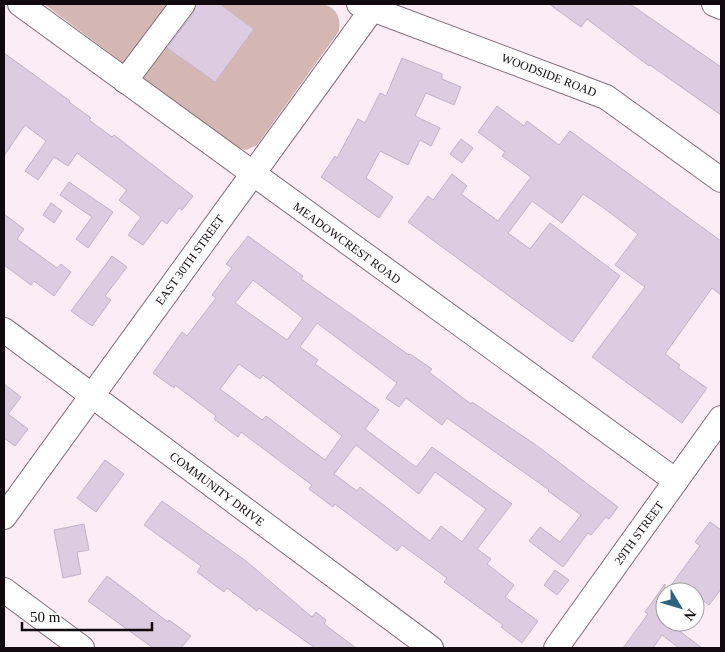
<svg xmlns="http://www.w3.org/2000/svg" width="725" height="652" viewBox="0 0 725 652" font-family="Georgia,serif">
  <style>
    .green { fill: #d4b7b3 }
    .building { fill: #dccbe1; stroke: #c2b2c7; fill-rule: evenodd }
    .lines { fill: none; stroke-linecap: round; stroke-linejoin: round }
    .minor-casing { stroke: #846d7b; stroke-width: 26 }
    .minor { stroke: #fff; stroke-width: 24 }
    .labels { text-anchor: middle; stroke-width: 5; stroke-linejoin: round; paint-order: stroke }
    .street-label { font-size: 12px; fill: #11090e; stroke: #fff }
  </style>
  <rect width="100%" height="100%" fill="#fcecf6"/>
  <path class="green" d="M44,4H189L161,43L215,82L254,29L220,4H324C337,9 341,17 339,31L257,145L246,150L237,148Z"/>
  <g class="building">
    <polygon points="196,4 220,4 254,29 215,82 167,48 194,12"/>
    <polygon points="549,4 630,4 721,67 721,115 650,65 649,66 587,19 581,27"/>
    <polygon points="4,53 70,101 69,102 91,118 89,120 112,137 114,135 193,196 182,210 179,208 167,224 162,220 143,245 128,235 141,217 119,200 127,190 77,153 68,166 54,157 38,180 25,171 46,141 25,125 4,156"/>
    <polygon points="402,58 442,74 442,79 461,87 454,105 426,93 415,116 440,128 431,146 420,140 408,165 380,151 366,178 393,197 379,218 321,177 335,156 337,158 358,119 365,123 380,93 386,96"/>
    <polygon points="497,106 524,126 527,121 559,145 570,131 721,241 721,295 712,288 665,354 680,365 678,368 707,388 682,423 592,357 645,287 615,265 638,234 601,206 583,194 562,223 532,201 508,233 530,249 550,223 620,276 572,342 408,222 428,196 433,200 452,174 467,186 461,194 498,221 531,177 502,156 505,152 478,132"/>
    <polygon points="461,139 473,148 462,163 450,154"/>
    <polygon points="69,182 113,212 88,248 76,239 92,217 60,195"/>
    <polygon points="51,203 62,211 54,223 43,215"/>
    <polygon points="4,214 24,229 17,239 57,268 61,264 71,272 54,296 34,281 31,285 4,265"/>
    <path d="M248,236L303,276L301,279L409,355L410,354L432,369L429,372L471,404L472,402L536,445L618,507L609,519L606,517L591,535L588,533L563,567L529,541L540,527L560,542L581,515L548,491L549,490L447,418L442,425L406,398L399,407L386,398L397,383L317,323L300,347L318,360L315,364L379,410L365,429L416,467L432,447L512,504L477,549L491,559L487,564L514,585L505,597L538,621L522,643L501,627L503,625L444,582L447,578L402,545L397,551L335,504L333,507L309,489L312,485L281,462L241,432L238,437L214,419L216,416L175,385L174,388L153,373L182,332L187,336L216,298L212,295L232,268L226,264ZM253,280L303,318L287,340L235,303ZM239,364L260,379L263,375L342,436L325,460L266,416L262,420L220,389ZM356,445L419,494L435,472L486,509L462,542L441,526L430,541L360,487L357,491L334,474Z"/>
    <polygon points="112,256 127,267 105,296 111,300 92,326 71,311"/>
    <polygon points="4,384 21,397 8,414 28,429 15,446 4,438"/>
    <polygon points="105,460 124,474 96,512 77,498"/>
    <polygon points="162,501 246,561 312,617 316,612 326,620 324,624 356,648 315,648 259,608 257,611 227,588 224,592 197,572 201,566 144,525"/>
    <polygon points="710,522 721,530 721,589 709,605 695,595 695,592 666,592 700,546 695,542"/>
    <polygon points="84,524 89,550 77,552 81,574 63,578 54,530"/>
    <polygon points="555,570 569,580 557,595 544,585"/>
    <polygon points="107,576 168,622 169,620 191,636 181,648 153,648 88,601"/>
    <polygon points="665,584 665,622 672,622 670,624 702,648 679,648 662,635 653,648 623,648 648,614 645,612"/>
  </g>
  <g class="lines">
    <defs>
      <g id="minor">
        <polyline points="20,4 676,481"/>
        <polyline points="359,4 606,97 721,180"/>
        <polyline points="714,4 721,7"/>
        <polyline points="125,81 183,4"/>
        <polyline points="4,330 431,648"/>
        <polyline points="4,517 376,4"/>
        <polyline points="4,590 82,648"/>
        <polyline points="556,648 721,418"/>
      </g>
    </defs>
    <use href="#minor" class="minor-casing"/>
    <use href="#minor" class="minor"/>
  </g>
  <g class="labels">
    <g class="street-label">
      <text transform="translate(549 75) rotate(21)" y="4">WOODSIDE ROAD</text>
      <text transform="translate(347 243) rotate(36)" y="4">MEADOWCREST ROAD</text>
      <text transform="translate(190 260) rotate(-54)" y="4">EAST 30TH STREET</text>
      <text transform="translate(217 489) rotate(37)" y="4">COMMUNITY DRIVE</text>
      <text transform="translate(639 533) rotate(-54)" y="4">29TH STREET</text>
    </g>
  </g>
  <rect width="725" height="652" fill="none" stroke="#11090e" stroke-width="10"/>
  <g transform="translate(680 607) rotate(128)"><circle r="24" fill="#ffffff" stroke="#a09d9f"/>
  <path d="M0-4L9 19L0 12L-9 19Z" fill="#2a647d"/>
  <text y="-8" font-size="14" font-weight="bold" text-anchor="middle" fill="#11090e">N</text>
  </g>
  <path d="M22 622v8h130v-8" fill="none" stroke="#11090e" stroke-width="2.5"/>
  <text x="30" y="622" font-size="15" fill="#11090e" stroke="#ffffff" stroke-width="4" paint-order="stroke">50 m</text>
</svg>
